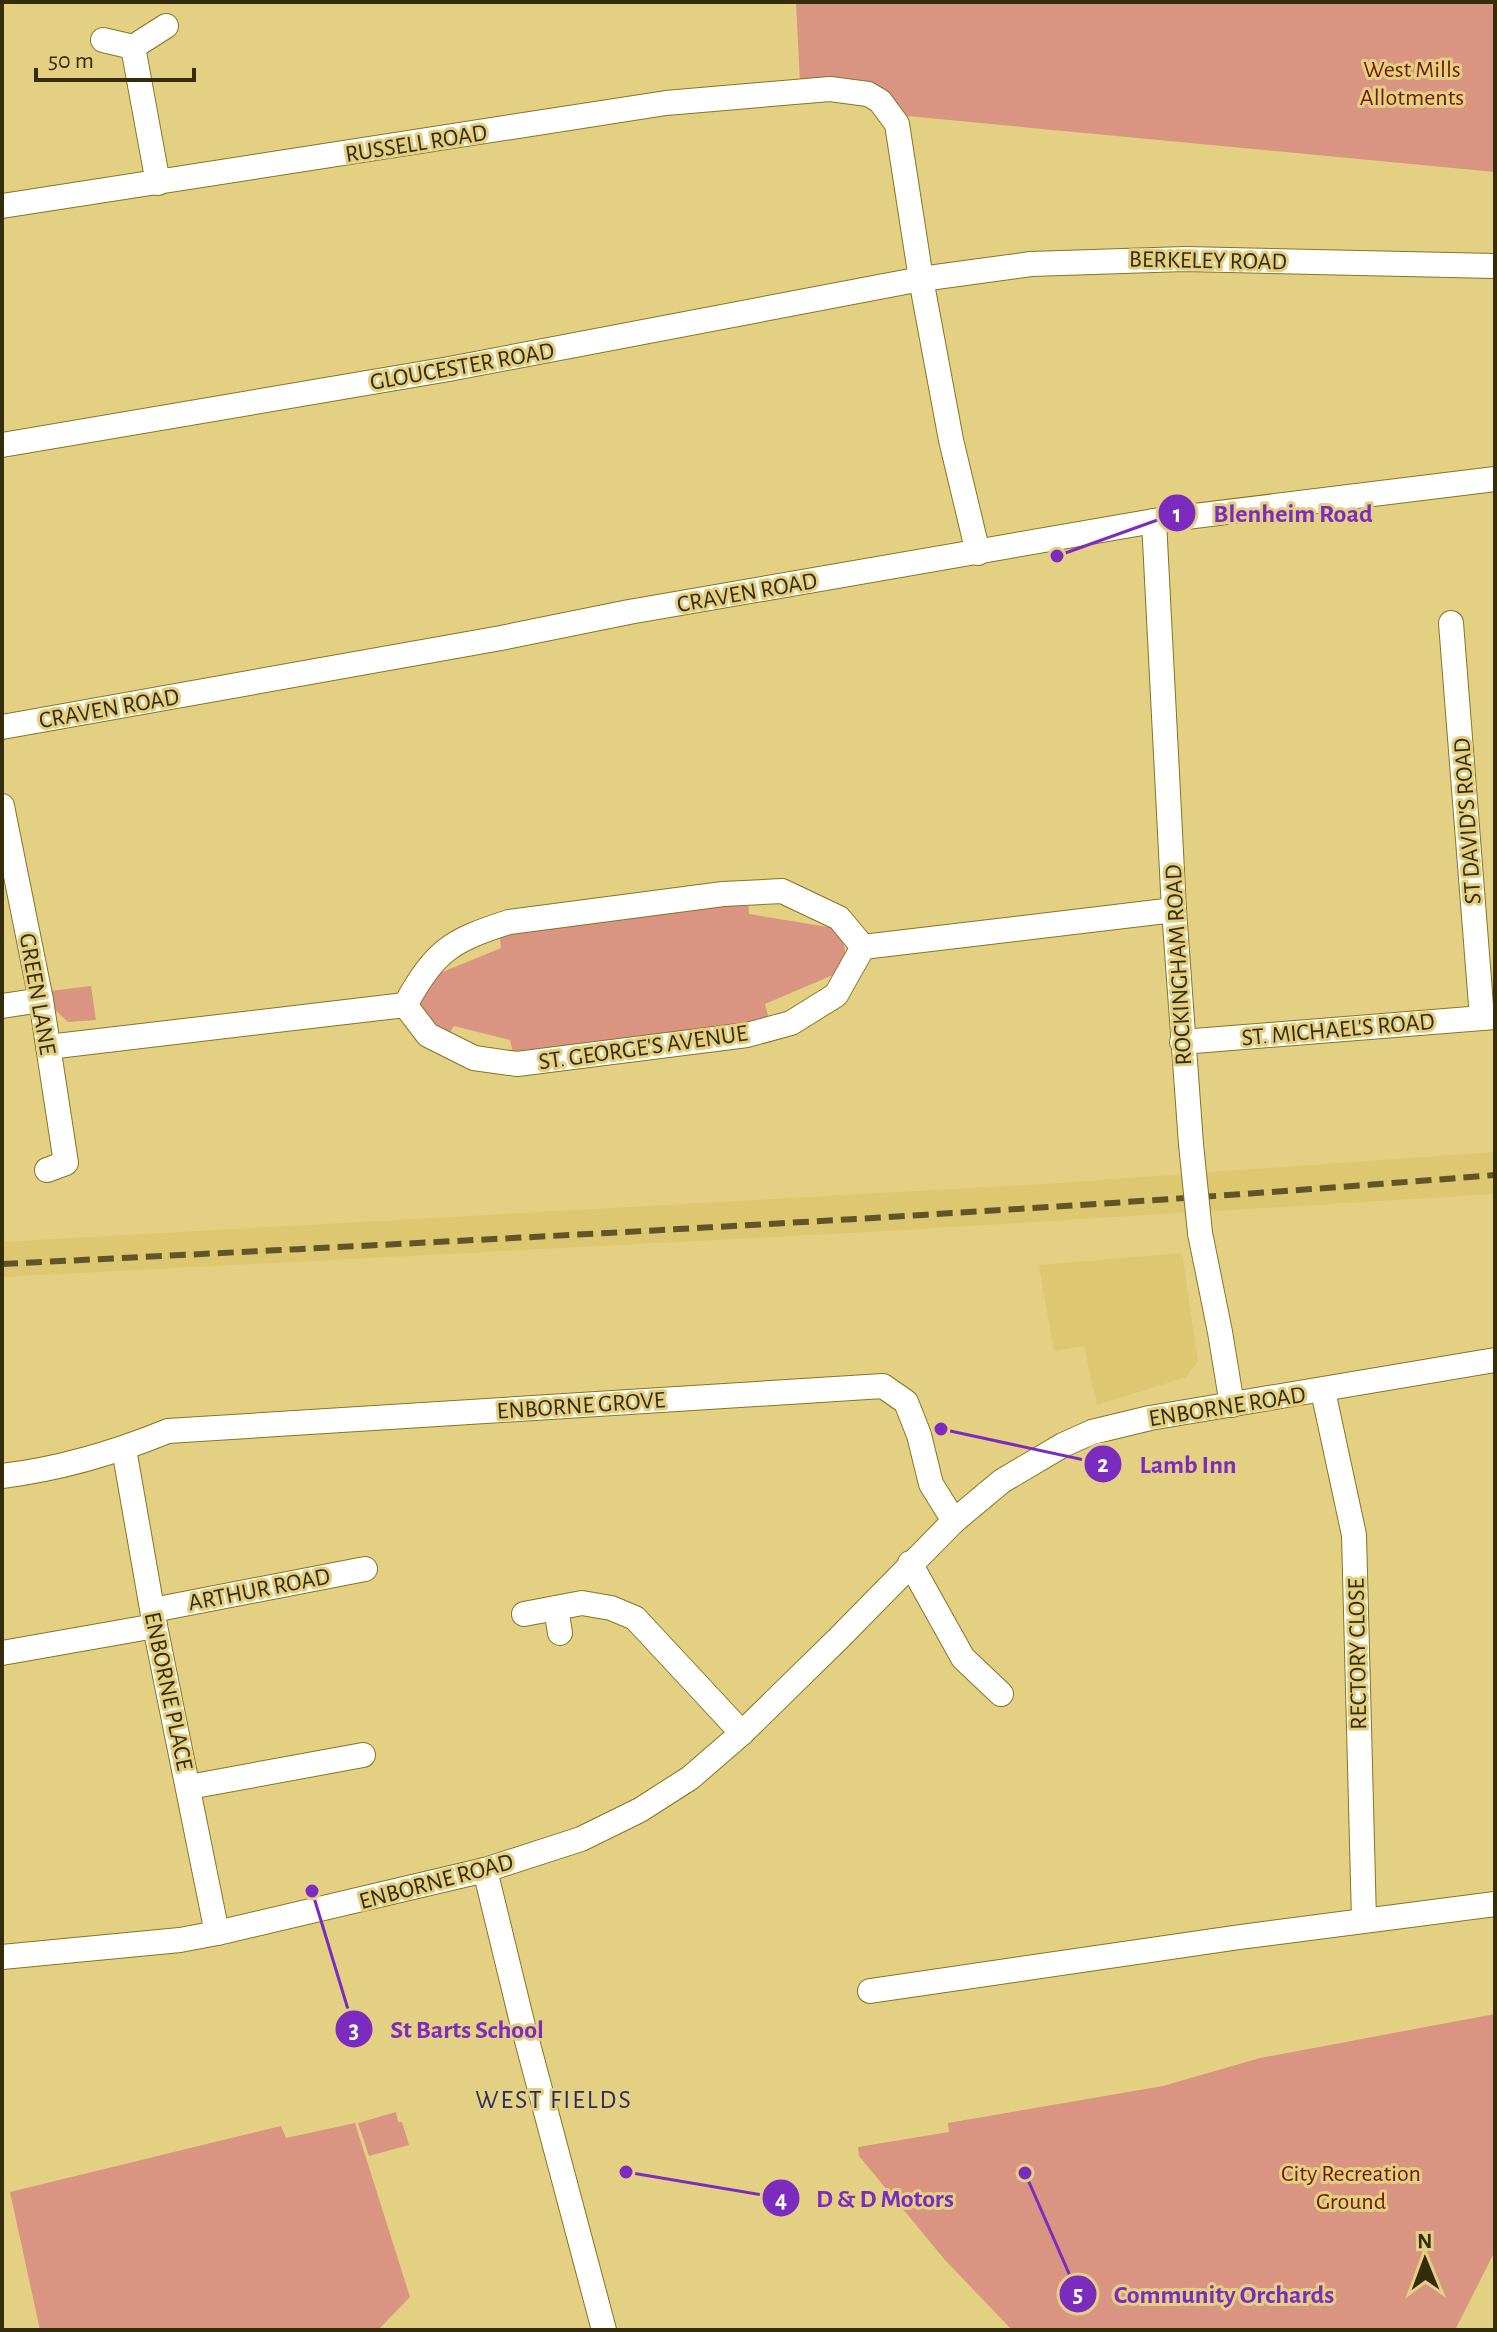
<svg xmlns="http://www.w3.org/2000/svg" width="1497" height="2332" viewBox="0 0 1497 2332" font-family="'Alegreya Sans',sans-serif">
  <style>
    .built { fill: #dec771 }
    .green { fill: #d99482 }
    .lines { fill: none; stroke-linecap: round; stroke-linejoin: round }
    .minor-casing { stroke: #887424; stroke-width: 26 }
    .minor { stroke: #fff; stroke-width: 24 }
    .rail { stroke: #605529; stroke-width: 6; stroke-dasharray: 16 8; stroke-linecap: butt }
    .minor-bridge-casing { stroke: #887424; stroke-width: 26; stroke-linecap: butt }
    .minor-bridge { stroke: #fff; stroke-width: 24 }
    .labels { text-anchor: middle; stroke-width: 6; stroke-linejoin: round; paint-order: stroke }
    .park-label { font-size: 24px; fill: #731900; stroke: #e4d082 }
    .street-label { font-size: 24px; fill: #342c0b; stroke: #e4d082 }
    .neighbourhood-label { font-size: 26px; letter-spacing: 2px; fill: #282d67; stroke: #e4d082 }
    .leader { fill: none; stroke: #7b2cbf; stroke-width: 3 }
    .callout-dot { fill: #7b2cbf; stroke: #e4d082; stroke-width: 3 }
    .mark-label { font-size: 24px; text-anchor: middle; font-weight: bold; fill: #fff }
    .callout-label { font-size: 26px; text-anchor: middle; font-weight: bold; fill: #7b2cbf; stroke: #e4d082; stroke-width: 6; stroke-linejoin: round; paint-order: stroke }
  </style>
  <rect width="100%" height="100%" fill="#e4d082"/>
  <g class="built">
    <polygon points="1495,1152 1495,1194 869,1232 2,1277 2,1242 1059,1183"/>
    <polygon points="1182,1253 1198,1361 1186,1377 1097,1405 1084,1346 1054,1351 1039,1265"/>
  </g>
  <g class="green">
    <polygon points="796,2 1495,2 1495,172 907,116 892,97 878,87 800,83"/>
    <path d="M748,898L749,914L834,928C845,941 850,956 840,972L765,1004L769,1019L513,1053L510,1040L454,1026L448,1035L435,1028L419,1004L422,989L428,978L501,948L499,931Z"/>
    <polygon points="91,986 96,1020 68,1022 52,1007 50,991"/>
    <polygon points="1495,2014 1495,2251 1455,2330 1012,2330 945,2260 859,2156 858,2147 949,2132 948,2123 1163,2086 1260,2058"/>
    <polygon points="396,2112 398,2122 402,2122 409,2145 369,2156 358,2123"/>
    <polygon points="355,2123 410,2297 378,2330 40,2330 10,2192 281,2126 286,2138"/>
  </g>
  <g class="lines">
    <defs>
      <g id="minor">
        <polyline points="103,40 133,47 166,26"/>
        <polyline points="133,47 158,183"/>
        <polyline points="2,206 666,103 830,89 868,94 880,101 897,124 921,279 951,440 978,553"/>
        <polyline points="2,445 449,369 921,279 1031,264 1185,259 1495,266"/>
        <polyline points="1154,521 1174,910 1191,1144"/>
        <polyline points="1451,623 1482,1018"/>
        <polyline points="2,727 501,638 629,612 1154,521 1495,479"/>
        <polyline points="2,806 41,1000 66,1163 47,1170"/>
        <polyline points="863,947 1174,910"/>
        <polyline points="405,1005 428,1035 474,1058 517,1064 747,1035 791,1023 836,995 863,947"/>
        <path d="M405,1005C436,950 450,941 509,922L723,894L782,891L839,918L863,947"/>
        <polyline points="2,1006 41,1000"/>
        <polyline points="1182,1042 1495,1017"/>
        <polyline points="48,1047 405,1005"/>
        <polyline points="1200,1233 1220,1332 1232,1405"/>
        <polyline points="1323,1391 1354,1535 1364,1920"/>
        <polyline points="124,1449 155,1626 217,1933"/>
        <path d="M2,1476C60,1469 114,1453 168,1431L883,1386L906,1402L919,1435L931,1484L954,1521"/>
        <polyline points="910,1563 963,1658 1001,1694"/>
        <polyline points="556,1608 560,1633"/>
        <polyline points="153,1610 365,1569"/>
        <polyline points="524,1614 582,1603 611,1608 635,1618 742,1733"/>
        <polyline points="2,1653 155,1626"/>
        <polyline points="189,1787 363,1755"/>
        <polyline points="485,1870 521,2018 604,2330"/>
        <polyline points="2,1957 180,1940 217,1933 485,1870 581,1839 640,1810 690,1778 742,1733 839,1638 954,1521 1002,1481 1063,1445 1092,1432 1150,1418 1495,1360"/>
        <polyline points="870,1991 1240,1937 1495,1904"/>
      </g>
    </defs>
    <use href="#minor" class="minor-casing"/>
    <use href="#minor" class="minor"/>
    <path class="rail" d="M2,1264C500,1239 998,1215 1495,1175"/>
    <defs>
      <polyline id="minor-bridge" points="1191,1144 1200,1233"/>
    </defs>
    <use href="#minor-bridge" class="minor-bridge-casing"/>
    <use href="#minor-bridge" class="minor-bridge"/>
  </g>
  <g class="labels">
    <g class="park-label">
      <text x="1412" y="77">West Mills<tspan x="1412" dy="28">Allotments</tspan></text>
      <text x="1351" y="2181">City Recreation<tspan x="1351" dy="28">Ground</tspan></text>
    </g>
    <g class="street-label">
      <text transform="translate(416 143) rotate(-9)" y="8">RUSSELL ROAD</text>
      <text transform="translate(1208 260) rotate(1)" y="8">BERKELEY ROAD</text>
      <text transform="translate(462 366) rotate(-10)" y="8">GLOUCESTER ROAD</text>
      <text transform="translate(747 592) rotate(-10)" y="8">CRAVEN ROAD</text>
      <text transform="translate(109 708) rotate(-10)" y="8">CRAVEN ROAD</text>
      <text transform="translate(1467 821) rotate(-94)" y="8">ST DAVID'S ROAD</text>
      <text transform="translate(1178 965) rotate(-93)" y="8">ROCKINGHAM ROAD</text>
      <text transform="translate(38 994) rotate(80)" y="8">GREEN LANE</text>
      <text transform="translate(1338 1029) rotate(-5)" y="8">ST. MICHAEL'S ROAD</text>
      <text transform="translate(643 1047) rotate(-8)" y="8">ST. GEORGE'S AVENUE</text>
      <text transform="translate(581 1405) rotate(-4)" y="8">ENBORNE GROVE</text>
      <text transform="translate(1227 1406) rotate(-9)" y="8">ENBORNE ROAD</text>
      <text transform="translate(259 1589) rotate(-11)" y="8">ARTHUR ROAD</text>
      <text transform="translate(1357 1654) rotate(-91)" y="8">RECTORY CLOSE</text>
      <text transform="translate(169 1691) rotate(78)" y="8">ENBORNE PLACE</text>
      <text transform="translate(436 1881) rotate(-15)" y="8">ENBORNE ROAD</text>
    </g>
    <g class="neighbourhood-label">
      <text x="554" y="2108">WEST FIELDS</text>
    </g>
  </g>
  <path class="leader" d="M1057 556L1177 513M941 1429L1103 1464M312 1891L354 2029M626 2172L781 2198M1025 2173L1078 2294"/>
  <g class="callout-dot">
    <circle cx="1057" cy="556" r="8"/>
    <circle cx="941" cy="1429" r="8"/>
    <circle cx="312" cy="1891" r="8"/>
    <circle cx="626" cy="2172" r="8"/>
    <circle cx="1025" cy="2173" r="8"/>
    <circle cx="1177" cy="513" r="20"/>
    <circle cx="1103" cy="1464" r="20"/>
    <circle cx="354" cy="2029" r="20"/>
    <circle cx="781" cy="2198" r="20"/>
    <circle cx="1078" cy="2294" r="20"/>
  </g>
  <g class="mark-label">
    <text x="1177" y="522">1</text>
    <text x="1103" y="1472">2</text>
    <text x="354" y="2038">3</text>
    <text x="781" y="2207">4</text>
    <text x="1078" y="2302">5</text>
  </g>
  <g class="callout-label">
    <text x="1293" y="522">Blenheim Road</text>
    <text x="1188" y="1473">Lamb Inn</text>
    <text x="467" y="2038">St Barts School</text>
    <text x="885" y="2207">D &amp; D Motors</text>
    <text x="1224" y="2303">Community Orchards</text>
  </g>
  <rect width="1497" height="2332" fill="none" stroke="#342c0b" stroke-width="8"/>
  <g transform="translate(1425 2260) rotate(359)" stroke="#e4d082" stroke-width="6" paint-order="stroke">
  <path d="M0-6L14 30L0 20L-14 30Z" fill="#342c0b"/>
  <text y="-12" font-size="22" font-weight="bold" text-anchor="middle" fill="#342c0b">N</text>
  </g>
  <path d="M36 68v12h158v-12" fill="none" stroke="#342c0b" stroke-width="4"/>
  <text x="48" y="68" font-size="24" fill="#342c0b" stroke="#e4d082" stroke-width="6" paint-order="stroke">50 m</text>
</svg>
